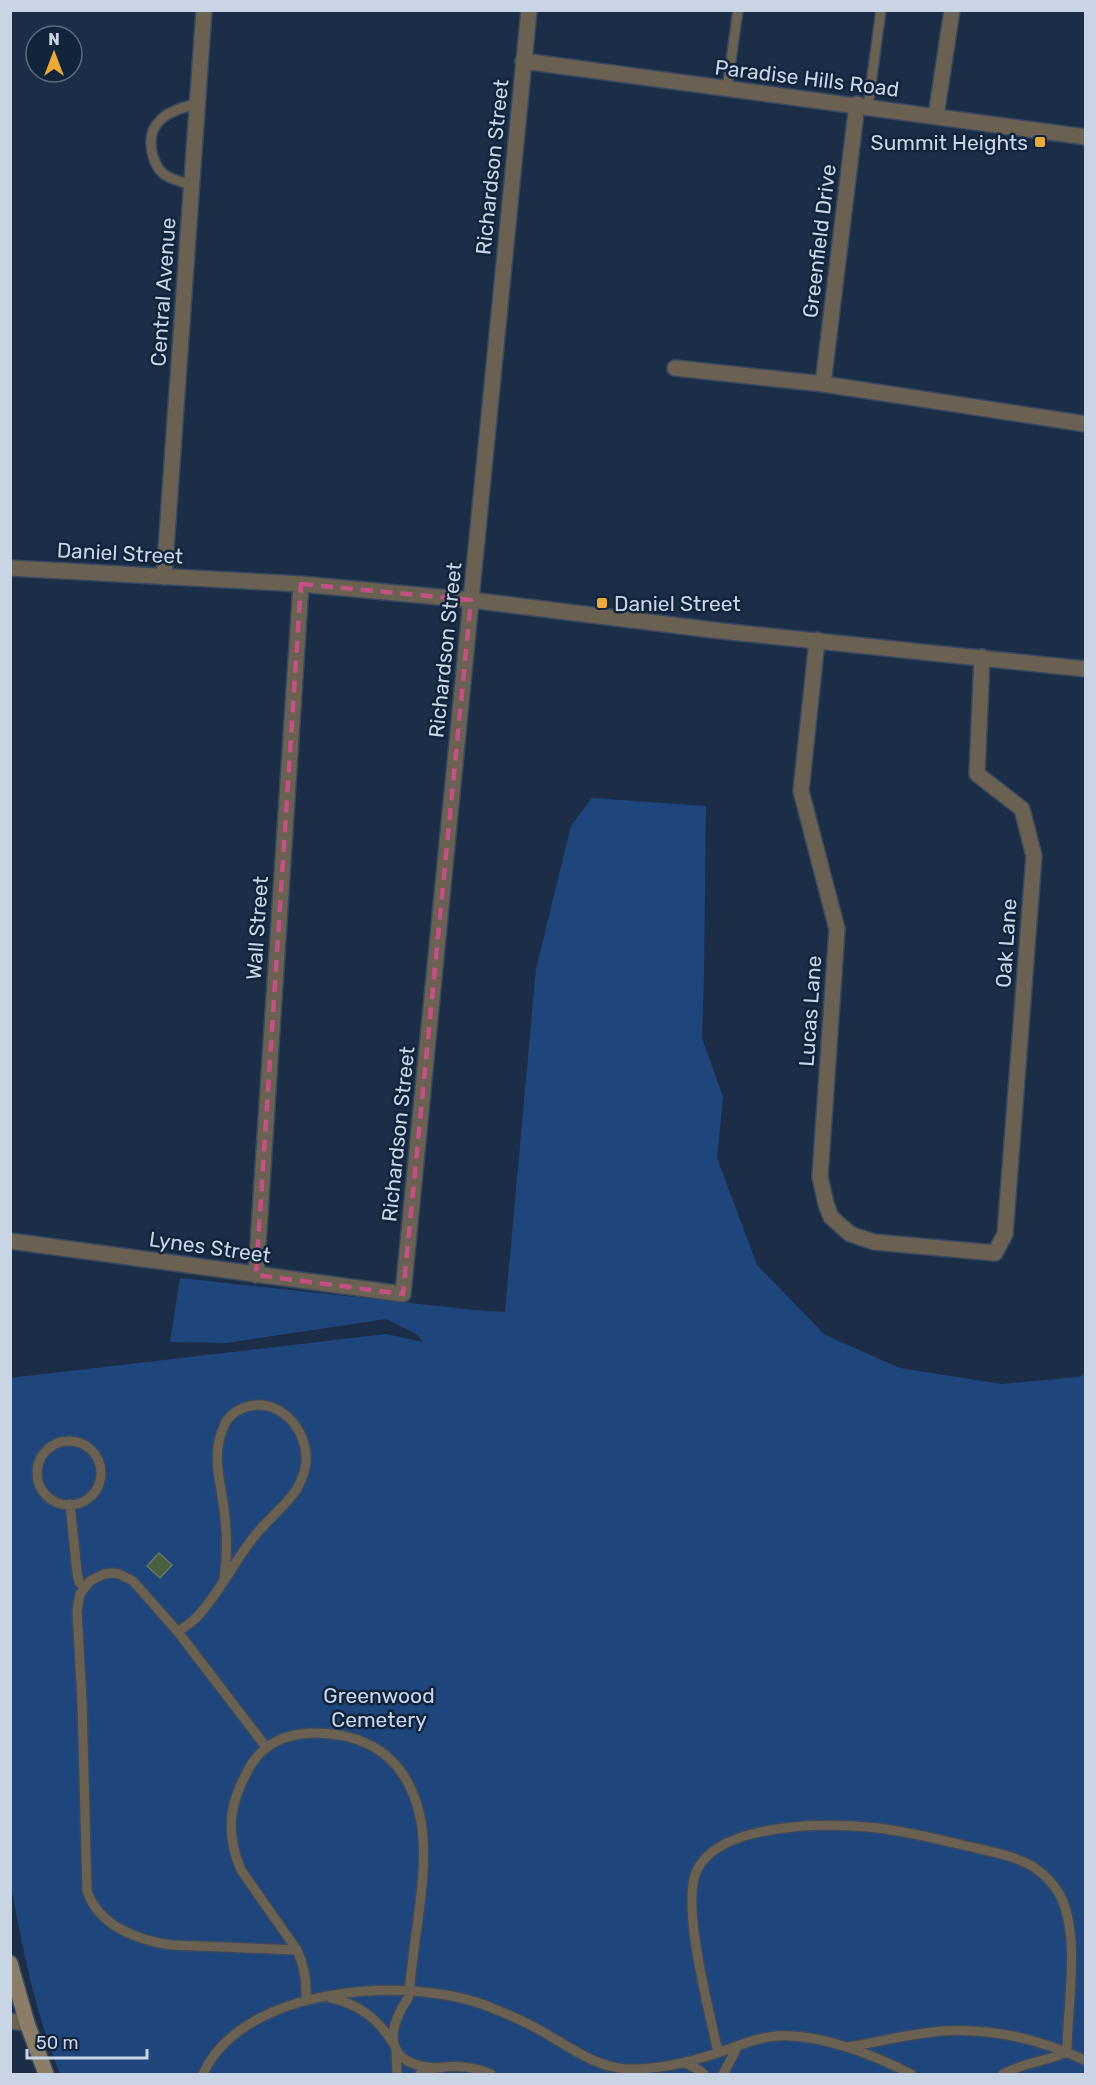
<svg xmlns="http://www.w3.org/2000/svg" width="1096" height="2085" font-family="Rubik,sans-serif">
<rect width="100%" height="100%" fill="#1c2e47"/>
<path fill="#1e467d" d="M592 798 706 806 704 973 702 1038 723 1097 717 1158 757 1265 825 1335 900 1368 1001 1384 1079 1377 1085 1374V2074H60C36 2014 22 1949 11 1885L10 1378 386 1334 423 1342 418 1335 386 1319 226 1343 170 1342 180 1278 484 1311 505 1312 536 969 571 826Z"/>
<path fill="#495e41" stroke="#657b5c" stroke-width="1.5" d="M159 1553 172 1565 160 1578 147 1566Z"/>
<g fill="none" stroke-linecap="round" stroke-linejoin="round">
<defs>
<path id="service" d="M727 89 738 10
M868 106 881 10
M192 186C184 182 173 180 165 175 159 171 155 163 153 156 143 122 170 109 198 104
M37 1473a32 32 0 1 1 64 0a32 32 0 1 1-64 0Z
M70 1504 77 1572 79 1582 84 1587
M178 1632C184 1627 191 1623 196 1618 220 1593 235 1559 257 1533 270 1518 286 1505 297 1489 301 1481 305 1472 306 1463 309 1430 278 1394 243 1408 235 1411 227 1418 224 1426 212 1451 219 1477 223 1502 227 1528 228 1554 224 1579
M266 1747 178 1632 133 1581 119 1574 112 1573 104 1574 90 1581 80 1594 77 1611 82 1701 87 1891C99 1926 137 1940 171 1945L297 1950
M331 1998C359 2004 378 2019 393 2043
M306 2000C307 1982 305 1967 297 1950L241 1870C229 1842 227 1815 240 1787 246 1773 253 1758 265 1749 279 1737 298 1733 316 1733 374 1734 410 1763 421 1821 427 1858 421 1897 416 1934 413 1955 411 1977 408 1998 382 2037 389 2067 440 2068
M848 2047C880 2042 911 2033 943 2031 992 2028 1042 2040 1086 2061
M396 2050 397 2074
M718 2053C710 2013 680 1904 697 1870 721 1821 831 1823 878 1828 908 1832 938 1839 967 1846 989 1851 1012 1855 1032 1866 1043 1873 1053 1883 1060 1895 1081 1937 1067 2006 1067 2052 1045 2062 1025 2062 1003 2074
M684 2062 699 2070 704 2074
M203 2074C243 1985 411 1975 490 2007 504 2013 519 2019 532 2026 562 2041 592 2067 626 2069 657 2070 691 2062 720 2052 738 2046 758 2037 777 2036 819 2033 874 2055 911 2074
M420 2074C440 2063 471 2065 491 2074
M723 2074 738 2046"/>
<path id="minor" d="M936 116 952 10
M675 368 823 384 1086 424
M823 384 857 104
M164 577 204 10
M817 640 801 791 837 929 820 1177 826 1204 831 1217 850 1234 874 1242 995 1253 1005 1234 1034 856 1022 809 977 774 982 657
M10 1241 403 1294 471 600 721 631 1086 669
M256 1275 301 584
M10 2021 27 2023"/>
<path id="tertiary" d="M523 61 1086 137
M10 568 301 584 471 600 529 10"/>
<path id="secondary" d="M10 1963 27 2023 46 2074"/>
</defs>
<use href="#service" stroke="#384960" stroke-width="12"/>
<use href="#minor" stroke="#384960" stroke-width="18"/>
<use href="#tertiary" stroke="#384960" stroke-width="18"/>
<use href="#secondary" stroke="#384960" stroke-width="18"/>
<use href="#service" stroke="#6a6153" stroke-width="9"/>
<use href="#minor" stroke="#6a6153" stroke-width="15"/>
<use href="#tertiary" stroke="#6a6153" stroke-width="15"/>
<use href="#secondary" stroke="#8b7d68" stroke-width="15"/>
</g>
<path fill="none" stroke="#c45184" stroke-width="4.5" stroke-dasharray="12 8" stroke-linejoin="round" d="M301 584 471 600 403 1294 256 1275Z"/>
<g fill="#ebaa39" stroke="#12243c" stroke-width="2">
<rect x="1034" y="136" width="12" height="12" rx="3"/>
<rect x="596" y="597" width="12" height="12" rx="3"/>
</g>
<g text-anchor="middle" dominant-baseline="central" stroke-width="5" stroke-linejoin="round" paint-order="stroke">
<g font-size="21" fill="#c9d5e5" stroke="#12243c">
<text transform="translate(807 78) rotate(7)">Paradise Hills Road</text>
<text transform="translate(492 167) rotate(-84)">Richardson Street</text>
<text transform="translate(819 241) rotate(-83)">Greenfield Drive</text>
<text transform="translate(163 292) rotate(-86)">Central Avenue</text>
<text transform="translate(120 553) rotate(3)">Daniel Street</text>
<text transform="translate(445 650) rotate(-84)">Richardson Street</text>
<text transform="translate(257 928) rotate(-86)">Wall Street</text>
<text transform="translate(1006 943) rotate(-86)">Oak Lane</text>
<text transform="translate(810 1011) rotate(-86)">Lucas Lane</text>
<text transform="translate(398 1134) rotate(-84)">Richardson Street</text>
<text transform="translate(210 1247) rotate(8)">Lynes Street</text>
</g>
<g font-size="21" fill="#c9d5e5" stroke="#12243c" text-anchor="end">
<text x="1028" y="142">Summit Heights</text>
<text x="614" y="603" text-anchor="start">Daniel Street</text>
</g>
<g font-size="21" fill="#c6d7ed" stroke="#12243c">
<text x="379" y="1695">Greenwood<tspan x="379" dy="24">Cemetery</tspan></text>
</g>
</g>
<rect width="1096" height="2085" fill="none" stroke="#c9d5e5" stroke-width="24"/>
<g transform="translate(54 54)"><circle r="28" fill="#12243c" stroke="#5b6b80" stroke-width="1.5"/>
<path d="M0-4.5L10 22L0 15L-10 22Z" fill="#ebaa39"/>
<text y="-9" font-size="16" font-weight="bold" text-anchor="middle" fill="#c9d5e5">N</text>
</g>
<path d="M27 2049v9h120v-9" fill="none" stroke="#c9d5e5" stroke-width="3"/>
<text x="36" y="2049" font-size="18" fill="#c9d5e5" stroke="#12243c" stroke-width="4.5" paint-order="stroke">50 m</text>
</svg>
